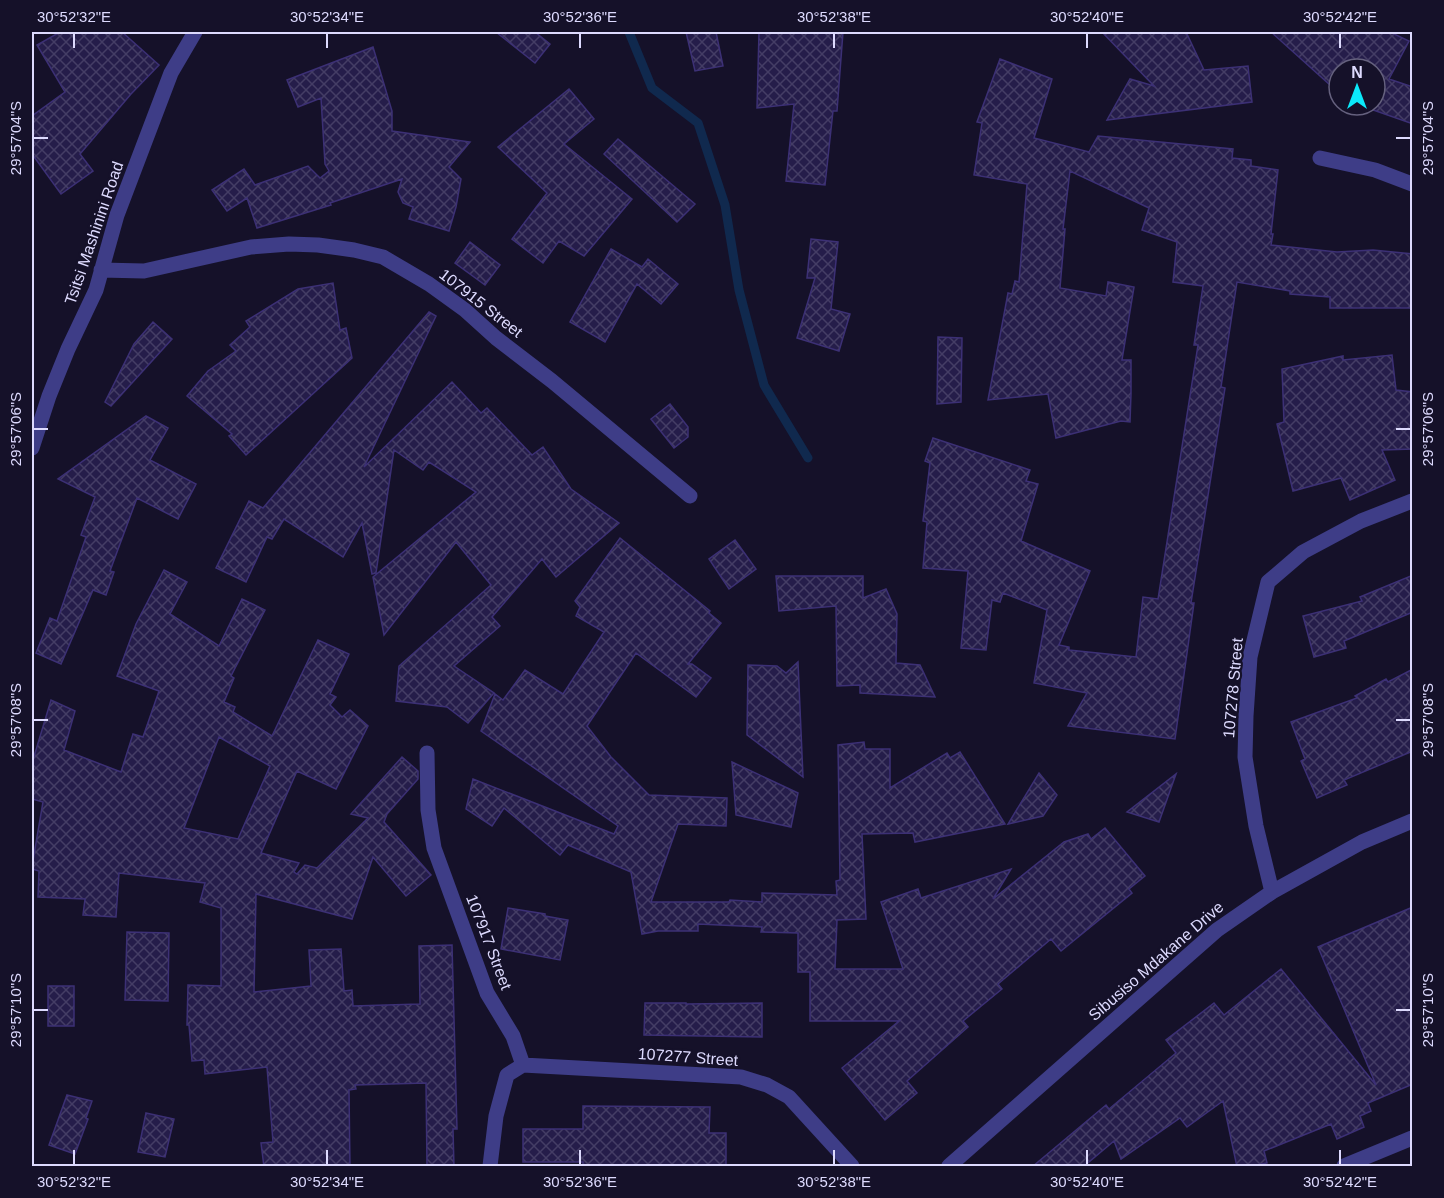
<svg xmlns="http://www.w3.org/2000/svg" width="1444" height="1198" font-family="Helvetica,sans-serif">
<defs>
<pattern id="building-cross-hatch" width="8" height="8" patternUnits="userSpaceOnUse" patternTransform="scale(1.5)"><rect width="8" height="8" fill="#251d4a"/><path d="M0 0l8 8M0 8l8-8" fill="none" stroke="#443d65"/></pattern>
</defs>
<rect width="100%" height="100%" fill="#151129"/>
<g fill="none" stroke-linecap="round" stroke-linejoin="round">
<path stroke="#10294e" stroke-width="9" d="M629 32 652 88 698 123 725 205 739 290 764 385 808 458"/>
</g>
<path fill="url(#building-cross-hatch)" stroke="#3c3075" stroke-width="1.5" fill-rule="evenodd" d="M60 32H122L159 65 131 94 80 154 93 171 61 194 32 154V116L65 92 37 45Z
M496 32H535L550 44 535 63Z
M686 32H716L723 66 695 71Z
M759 32H843L837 111H833L825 185 786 181 794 104 757 108Z
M1102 32H1186L1204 70 1248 66 1252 102 1107 120 1130 79 1154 86Z
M1271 32H1390L1409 41 1389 79 1413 87V124L1359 105H1375V69H1339V93Z
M373 47 392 111V131L470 142 449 167 461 179 456 207 449 231 409 219 413 207 403 203 398 192 402 179 330 203 331 205 257 228 247 198 227 211 212 190 244 169 255 185 308 166 320 178 329 171 325 164 321 98 298 107 287 80Z
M1000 59 1052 79 1034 138 1089 152 1098 136 1233 149 1232 158 1251 160V166L1278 170 1271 234H1273L1271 245 1337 252 1373 250 1413 254V308H1330V297L1290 294V291L1237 282 1221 387 1225 388 1191 603H1194L1175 739 1068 726 1087 693 1034 683 1047 610 1003 593 1000 602 992 600 986 650 961 648 968 571 923 568 927 522 923 521 930 463 925 461 933 438 1030 470 1026 481 1038 484 1021 541 1090 571 1059 645 1069 647V650L1136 657 1143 597 1158 599 1198 345H1194L1203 286 1173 282 1177 242 1142 230 1149 208 1070 171 1063 229H1065L1060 288 1106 296 1108 282 1134 287 1122 360H1131V394L1130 422 1121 421 1056 438 1048 394 988 400 1008 293 1012 294 1015 281 1019 282 1027 184 974 175 982 123 977 122Z
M569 89 594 119 564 144 632 199 584 256 559 241 543 263 512 239 547 193 498 147Z
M618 139 695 204 677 222 604 154Z
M811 239 838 242 831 309 850 314 839 351 797 338 815 278H807Z
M470 242 500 265 485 285 455 263Z
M611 249 642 267 648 259 678 284 661 304 637 284 605 342 570 322Z
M333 283 340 330 346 328 352 358 246 455 229 436 232 434 187 396 208 371 236 351 230 345 250 327 246 321 298 289Z
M429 312 436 316 364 467 452 382 481 413 487 408 532 455 543 447 571 489 619 523 556 577 542 559 492 617 500 626 454 666 494 693 468 723 447 707 396 701 399 666 491 585 456 542 384 635 373 577 476 492 429 462 423 470 394 450 376 573 372 574 362 523 343 557 284 519 272 539 267 537 246 582 216 568 249 501 263 508Z
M153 322 172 339 111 406 105 402 134 344Z
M938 337 962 338 961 402 937 404Z
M1392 355 1396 390 1413 392V449L1382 450 1395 480 1350 500 1341 478 1293 491 1277 424 1284 422 1282 369 1343 356V360Z
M670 404 688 427V437L674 448 651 419Z
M146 416 168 428 150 460 196 484 178 519 137 498 110 571 114 572 106 595 93 590 61 664 36 653 50 618 57 621 86 537 81 535 95 497 58 479Z
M620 538 710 611 709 613 721 623 688 664H692L711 678 696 697 636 653 587 726 611 757 649 795 727 798 726 826 678 824 651 902H729L730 900 762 902V893L837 895 836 881 840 880 838 745 864 742 865 749H890V788L947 753 950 758 960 752 1005 824 915 842 913 833 862 834 866 919 837 920 835 969H903L881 902 918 889 921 898 1011 869 993 899 1064 842 1088 834 1091 839 1105 828 1145 876 1129 889 1132 893 1061 951 1051 939 998 984 1002 989 963 1021 968 1027 907 1081 917 1093 885 1120 842 1068 899 1021H810V972H798V933L761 932 762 927 698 924V931H658L642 934 631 872 568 845 560 855 504 808 492 826 466 809 473 779 614 834 618 826 481 731 495 694 503 700 525 670 563 694 604 632 576 616 580 607 575 601Z
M735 540 756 569 729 589 709 559Z
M164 570 187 582 170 614 219 646 242 599 265 610 231 676 234 678 224 702 235 707 233 712 272 736 318 640 349 654 331 692 330 694 336 697 330 705 342 717 350 710 368 726 336 789 297 771 261 853 299 863 294 872 297 874 305 865 317 868 368 818 351 814 402 757 418 771V779L387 814 384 822 431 875 406 896 373 857 352 919 256 894 254 992 311 986 309 950 341 949 344 991 352 990 353 1006 420 1004 419 946 452 945 457 1129H453L454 1167H427L426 1083 355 1085 356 1089 349 1090 350 1167H264L261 1143 273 1142 267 1067 205 1074 204 1060 192 1061 189 1025H187L188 985 221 986V908L200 902 205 883 119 873 116 917 83 915 85 899 38 897 39 871 32 869V866L43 802 32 799V763L51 700 75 711 64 750 121 772 133 734 143 737 159 691 117 676 136 624ZM219 737 270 766 238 839 184 828Z
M1413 575V612L1344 641 1346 648 1314 657 1303 616 1362 601 1360 597Z
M776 576H863V598L886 589 897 614 896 663 920 665 935 697 860 693V685L837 686 836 606 779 611Z
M798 662 803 777 747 735 748 665 777 666 786 673Z
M1413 669V751L1344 780 1347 785 1317 798 1301 761 1305 759 1291 722 1357 698 1355 696 1386 679 1388 682Z
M732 762 798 793 791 827 736 815Z
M1039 773 1057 795 1043 816 1008 824Z
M1176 774 1159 822 1127 812Z
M1413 907V1084L1368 1103 1371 1111 1360 1116 1364 1127 1337 1139 1331 1124 1264 1151 1267 1163 1247 1167H1237L1223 1101 1187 1127 1180 1118 1121 1159 1114 1141 1083 1167H1032L1106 1105 1109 1109 1176 1053 1166 1040 1214 1003 1224 1015 1281 969 1376 1085 1318 947Z
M508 908 545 914V916L568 920 560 960 501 949Z
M127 932 169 933 168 1001 125 1000Z
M48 986H74V1026H48Z
M645 1003H686V1004L762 1003V1037L644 1035Z
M67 1095 92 1101 86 1118 88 1119 75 1154 49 1145Z
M583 1106 710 1107 709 1133H726V1167H583V1162H523V1129H583Z
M146 1113 174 1119 165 1157 138 1152Z"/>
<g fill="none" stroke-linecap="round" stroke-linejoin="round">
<path stroke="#3e3d87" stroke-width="15" d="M1320 158 1375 170 1412 184
M101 270 144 271 251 247 289 244 318 245 354 250 383 257 429 284 465 310 496 338 552 381 690 496
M32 448 49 396 68 349 96 290 117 215 171 73 195 32
M427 753 428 810 434 848 487 993 513 1036 523 1065 507 1075 496 1116 490 1166
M1272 892 1256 826 1245 757 1246 716 1250 657 1268 582 1303 552 1361 521 1412 501
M523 1065 741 1077 767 1085 789 1097 852 1166
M949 1166 1217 930 1272 892 1362 842 1412 821
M1344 1166 1412 1138"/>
</g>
<path fill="none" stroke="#dddafe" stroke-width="2" d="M74 33V48M327 33V48M580 33V48M834 33V48M1087 33V48M1340 33V48M33 138H48M1396 138H1411M33 429H48M1396 429H1411M33 720H48M1396 720H1411M33 1010H48M1396 1010H1411M74 1150V1165M327 1150V1165M580 1150V1165M834 1150V1165M1087 1150V1165M1340 1150V1165"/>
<g text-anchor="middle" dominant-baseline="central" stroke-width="4.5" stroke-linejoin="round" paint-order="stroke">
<g font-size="16" fill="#dddafe" stroke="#151129">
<text transform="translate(94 233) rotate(-71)">Tsitsi Mashinini Road</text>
<text transform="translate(481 303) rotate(38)">107915 Street</text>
<text transform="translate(1233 688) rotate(-85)">107278 Street</text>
<text transform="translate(489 942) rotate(69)">107917 Street</text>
<text transform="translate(1156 961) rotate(-41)">Sibusiso Mdakane Drive</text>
<text transform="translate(688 1057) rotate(4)">107277 Street</text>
</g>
</g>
<rect width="1444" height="1198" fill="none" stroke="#151129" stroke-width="66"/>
<g transform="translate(1357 87)"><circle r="28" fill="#151129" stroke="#65617e" stroke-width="1.5"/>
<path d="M0-4.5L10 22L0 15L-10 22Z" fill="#0be9fa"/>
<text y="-9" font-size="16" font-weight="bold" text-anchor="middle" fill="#dddafe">N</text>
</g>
<rect x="33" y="33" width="1378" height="1132" fill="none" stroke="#dddafe" stroke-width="2"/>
<g font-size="15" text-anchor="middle" fill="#dddafe">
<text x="74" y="22">30°52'32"E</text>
<text x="327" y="22">30°52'34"E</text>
<text x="580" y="22">30°52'36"E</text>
<text x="834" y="22">30°52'38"E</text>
<text x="1087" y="22">30°52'40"E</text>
<text x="1340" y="22">30°52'42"E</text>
<text transform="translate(16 138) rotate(-90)" y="5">29°57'04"S</text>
<text transform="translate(1428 138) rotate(-90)" y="5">29°57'04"S</text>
<text transform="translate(16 429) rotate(-90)" y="5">29°57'06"S</text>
<text transform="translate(1428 429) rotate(-90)" y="5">29°57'06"S</text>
<text transform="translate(16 720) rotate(-90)" y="5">29°57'08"S</text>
<text transform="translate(1428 720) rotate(-90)" y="5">29°57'08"S</text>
<text transform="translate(16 1010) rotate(-90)" y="5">29°57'10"S</text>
<text transform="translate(1428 1010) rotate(-90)" y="5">29°57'10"S</text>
<text x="74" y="1187">30°52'32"E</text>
<text x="327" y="1187">30°52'34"E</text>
<text x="580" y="1187">30°52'36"E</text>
<text x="834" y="1187">30°52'38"E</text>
<text x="1087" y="1187">30°52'40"E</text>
<text x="1340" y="1187">30°52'42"E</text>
</g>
</svg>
